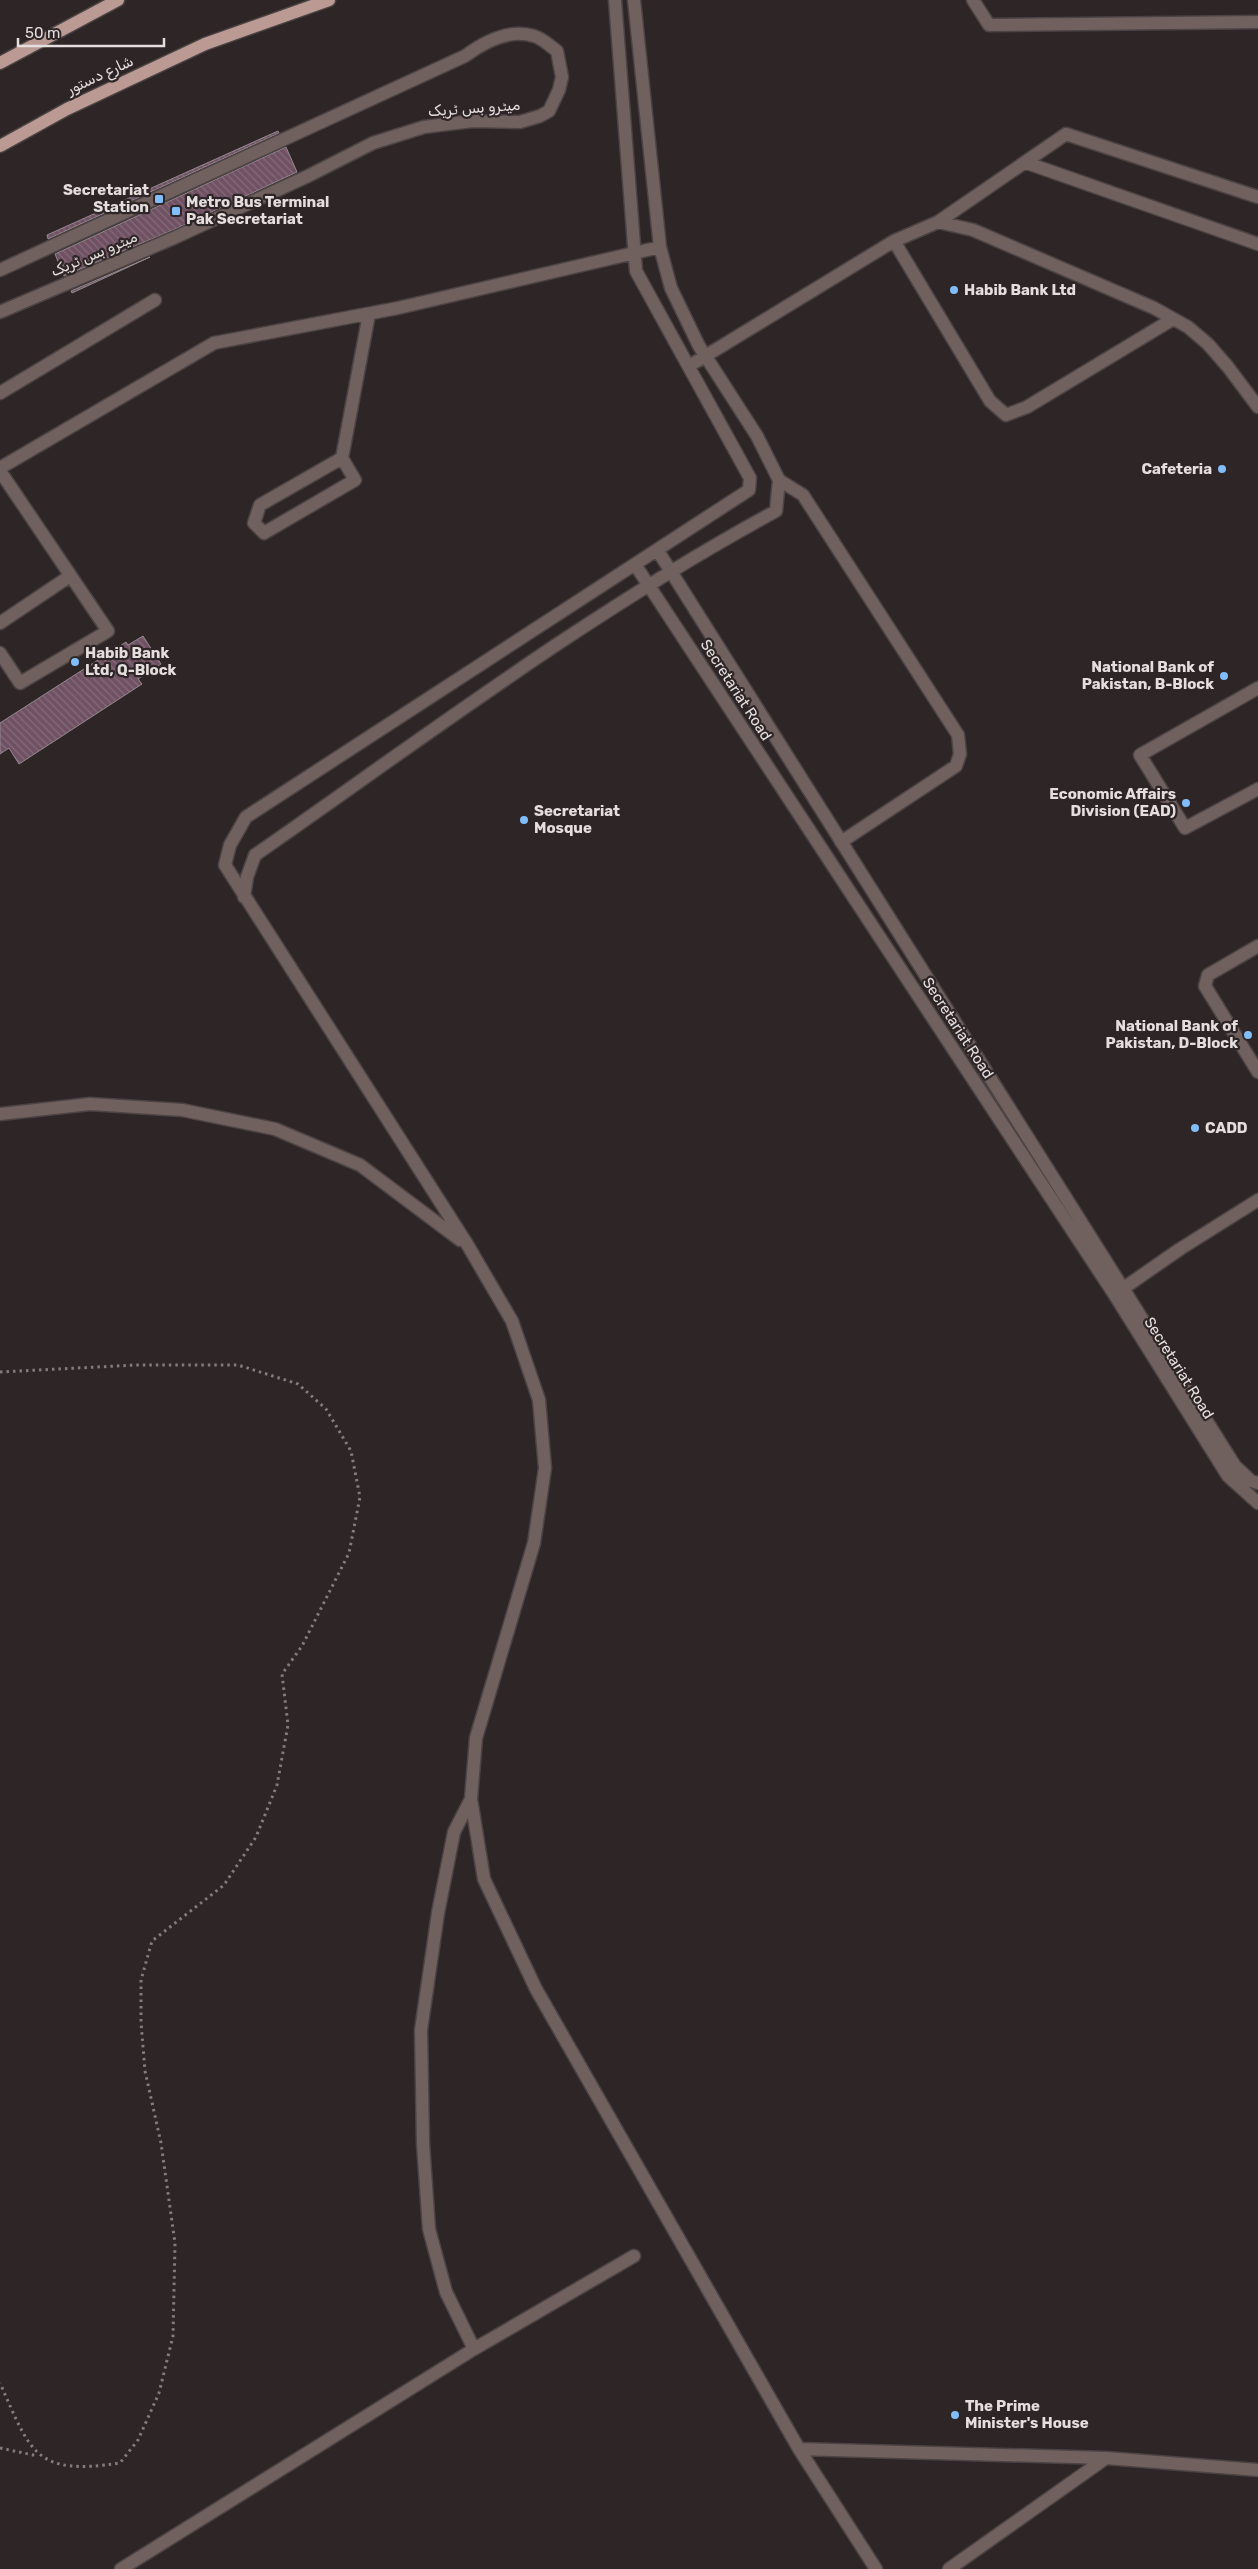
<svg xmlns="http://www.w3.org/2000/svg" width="1258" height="2569" font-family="Rubik,'Noto Naskh Arabic',sans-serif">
<defs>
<pattern id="building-back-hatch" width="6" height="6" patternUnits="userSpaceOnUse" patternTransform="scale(1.25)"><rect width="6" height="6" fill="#705163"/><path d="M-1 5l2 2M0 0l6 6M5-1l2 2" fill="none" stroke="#846a79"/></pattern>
</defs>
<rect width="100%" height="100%" fill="#2e2526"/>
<path fill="url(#building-back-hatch)" stroke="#93898f" d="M278 131 279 133 48 239 47 235Z
M286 147 297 172 173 230 64 276 55 254Z
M150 257 72 293 71 291Z
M143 636 161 664 138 679 142 684 19 764 9 748 0 754V723L126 642 128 645Z"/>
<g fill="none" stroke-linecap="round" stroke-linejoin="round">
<defs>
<path id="minor" d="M973 0 989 25 1258 22
M1027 163 1258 244
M938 222 1066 134 1258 197
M894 241 990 401 1006 415 1027 407 1173 319
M0 270 465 56C484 42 509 28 534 36 542 38 550 46 557 51L562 77 559 90 549 111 540 116 520 122 472 121 424 127 373 143 308 176 176 237 0 312
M689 366 894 241 938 222 973 230 1154 308 1188 327 1208 344 1228 367 1258 407
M0 393 155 300
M342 458 355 480 264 533 254 523 260 505 342 458 369 314
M0 468 214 343 398 308 660 247
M0 471 108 631 20 683 0 653
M779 480 803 495 958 735 960 754 956 766 841 842
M658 551 1235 1466 1251 1481 1258 1483
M636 566 1114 1294 1228 1476 1258 1503
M0 623 70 576
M1258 688 1140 755 1185 828 1258 789
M244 897 247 877 255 855C426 736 593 610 776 511L779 480 757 436 699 346 671 288 660 247 634 0
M1258 946 1208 975 1205 986 1258 1072
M0 1114 90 1104 182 1110 275 1129 360 1165 460 1240
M1118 1292 1180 1249 1258 1200
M471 1799 484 1879 536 1989 799 2449 1106 2458 949 2569
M474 2349 634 2256
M799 2449 876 2569
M1106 2458 1258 2470
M121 2569 474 2349 446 2292 429 2229 423 2143 421 2030 438 1913 454 1832 471 1799 476 1738 534 1543 545 1468 539 1400 512 1321 467 1244 225 865 230 845 246 817 749 490 750 478 636 271 615 0"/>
<path id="major" d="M0 63 118 0
M0 146 67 109 205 44 329 0"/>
</defs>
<use href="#minor" stroke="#4b4344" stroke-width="15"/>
<use href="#major" stroke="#4b4344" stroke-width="15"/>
<path stroke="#837b7c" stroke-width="3" stroke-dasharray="2.5 4" stroke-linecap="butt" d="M0 1372 136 1365H238L298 1384 326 1409 351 1451 360 1497 349 1553 302 1646 282 1674 288 1725 277 1785 256 1837 224 1885 152 1941 141 1980V2022L145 2071 161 2143 175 2243 173 2336 159 2393 138 2440 120 2463C35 2476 31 2453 0 2383
M0 2448 38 2456"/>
<use href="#minor" stroke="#71615e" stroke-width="12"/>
<use href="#major" stroke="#bb9a93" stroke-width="12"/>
</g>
<g fill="#80bdfa" stroke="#2e2526" stroke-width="2">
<rect x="154" y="194" width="10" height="10" rx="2.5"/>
<rect x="171" y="206" width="10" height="10" rx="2.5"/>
<circle cx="954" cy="290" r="5"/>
<circle cx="1222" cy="469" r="5"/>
<circle cx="75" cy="662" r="5"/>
<circle cx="1224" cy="676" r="5"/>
<circle cx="1186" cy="803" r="5"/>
<circle cx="524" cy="820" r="5"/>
<circle cx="1248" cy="1035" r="5"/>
<circle cx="1195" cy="1128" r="5"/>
<circle cx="955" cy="2415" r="5"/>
</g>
<g text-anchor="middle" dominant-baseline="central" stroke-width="4.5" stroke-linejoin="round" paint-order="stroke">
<g font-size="15" fill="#e5dedf" stroke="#2e2526">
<text transform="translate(100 75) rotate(-25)">شارع دستور</text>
<text transform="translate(474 108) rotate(-4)">میٹرو بس ٹریک</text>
<text transform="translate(94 254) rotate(-23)">میٹرو بس ٹریک</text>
<text transform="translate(736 690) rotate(57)">Secretariat Road</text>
<text transform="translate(958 1028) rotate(57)">Secretariat Road</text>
<text transform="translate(1179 1368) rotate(58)">Secretariat Road</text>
</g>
<g font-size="15" font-weight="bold" fill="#e5dedf" stroke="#2e2526" text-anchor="start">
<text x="149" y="190" text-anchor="end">Secretariat<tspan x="149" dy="17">Station</tspan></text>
<text x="186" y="202">Metro Bus Terminal<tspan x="186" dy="17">Pak Secretariat</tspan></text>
<text x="964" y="290">Habib Bank Ltd</text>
<text x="1212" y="469" text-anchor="end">Cafeteria</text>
<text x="85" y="653">Habib Bank<tspan x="85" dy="17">Ltd, Q-Block</tspan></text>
<text x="1214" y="667" text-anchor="end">National Bank of<tspan x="1214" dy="17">Pakistan, B-Block</tspan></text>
<text x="1176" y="794" text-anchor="end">Economic Affairs<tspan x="1176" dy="17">Division (EAD)</tspan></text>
<text x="534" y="811">Secretariat<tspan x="534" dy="17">Mosque</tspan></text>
<text x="1238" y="1026" text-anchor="end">National Bank of<tspan x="1238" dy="17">Pakistan, D-Block</tspan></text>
<text x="1205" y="1128">CADD</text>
<text x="965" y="2406">The Prime<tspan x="965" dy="17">Minister's House</tspan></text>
</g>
</g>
<path d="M18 38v8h146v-8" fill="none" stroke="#e5dedf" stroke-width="2.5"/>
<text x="25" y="38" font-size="15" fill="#e5dedf" stroke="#2e2526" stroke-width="4" paint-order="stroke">50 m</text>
</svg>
